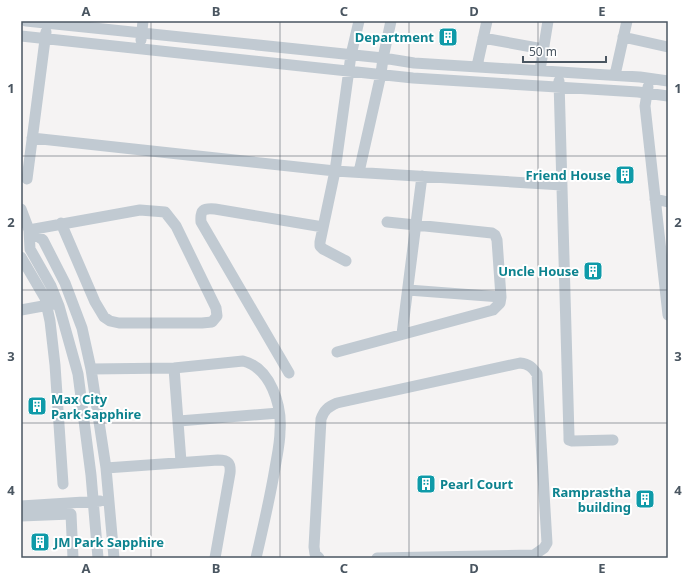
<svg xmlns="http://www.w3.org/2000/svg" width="689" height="579" font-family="'Noto Sans',sans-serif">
<rect width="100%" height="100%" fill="#f5f3f3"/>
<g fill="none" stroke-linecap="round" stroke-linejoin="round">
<path stroke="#c1cad2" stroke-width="11" d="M26 21 383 58 414 63 640 77 668 81
M21 36 413 78 638 92 668 96
M623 37 668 47
M483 38 543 49
M141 40 143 21
M477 66 487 21
M540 70 548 21
M615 75 627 21
M559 81 569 436V440L572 441 613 440
M648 87 645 106 668 315
M32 138 335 171 562 185
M359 172 381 74 383 58 391 21
M27 179 46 32
M655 199 668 202
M21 209 29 230 30 249 51 286 59 306 78 374 91 475 98 558
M29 230 140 210 165 212 176 226 216 308 217 316 212 322 202 323H119L110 321 104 317 95 302 61 223
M29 230 43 240 65 283 82 328 91 369 106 468 114 558
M21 257 45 298 50 321 55 365 63 484
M346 261 323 249 320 246V242L335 171 351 55 359 21
M408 290 501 297
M21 310 54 304
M402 334 422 176
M337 352 493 310 500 303 501 297 497 240 495 235 492 233 387 222
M174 368 181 462
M91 369 174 368 243 361C271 368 282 406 280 431 280 443 277 456 275 468 270 498 263 528 256 558
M289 373 201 222C200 210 203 208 215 209L323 227
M179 421 279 413
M106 468 218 460C228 460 231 463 230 473L215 558
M21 506 100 501
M21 516 71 514 73 558
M319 558 315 554 314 547 321 419C324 410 328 407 337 403L520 363C529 364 532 367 537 374L547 543 544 548 534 555 377 558"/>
</g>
<path fill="none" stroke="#4a5661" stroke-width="1" stroke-opacity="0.55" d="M151 21V558M280 21V558M409 21V558M538 21V558M21 156H668M21 290H668M21 423H668"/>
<defs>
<symbol id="building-square" viewBox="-11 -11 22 22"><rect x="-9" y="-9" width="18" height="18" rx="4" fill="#0f9aa8" stroke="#fff"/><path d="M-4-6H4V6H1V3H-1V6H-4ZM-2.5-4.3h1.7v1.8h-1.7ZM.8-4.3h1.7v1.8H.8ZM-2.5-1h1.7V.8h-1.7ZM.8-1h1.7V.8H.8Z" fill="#fff"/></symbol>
</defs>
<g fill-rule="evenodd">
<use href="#building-square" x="437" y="26" width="22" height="22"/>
<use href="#building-square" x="614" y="164" width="22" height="22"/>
<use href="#building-square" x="582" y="260" width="22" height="22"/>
<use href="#building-square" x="26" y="395" width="22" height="22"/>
<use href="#building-square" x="415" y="473" width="22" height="22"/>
<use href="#building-square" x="634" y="488" width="22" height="22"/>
<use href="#building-square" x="29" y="531" width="22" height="22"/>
</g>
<g text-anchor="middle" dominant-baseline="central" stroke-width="4" stroke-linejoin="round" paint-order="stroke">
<g font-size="13" font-weight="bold" fill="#0d838f" stroke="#fff" text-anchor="end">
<text x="434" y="37">Department</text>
<text x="611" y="175">Friend House</text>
<text x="579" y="271">Uncle House</text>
<text x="51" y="399" text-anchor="start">Max City<tspan x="51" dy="15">Park Sapphire</tspan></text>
<text x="440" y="484" text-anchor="start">Pearl Court</text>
<text x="631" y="492">Ramprastha<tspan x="631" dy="15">building</tspan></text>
<text x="54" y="542" text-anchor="start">JM Park Sapphire</text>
</g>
</g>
<rect width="689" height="579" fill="none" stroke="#ffffff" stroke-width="44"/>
<path d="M523 56v6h83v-6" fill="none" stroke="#4a5661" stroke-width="2"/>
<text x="529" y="56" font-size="12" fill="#4a5661" stroke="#ffffff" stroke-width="3" paint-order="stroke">50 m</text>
<rect x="22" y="22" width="645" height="535" fill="none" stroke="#4a5661" stroke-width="1.5"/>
<g font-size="13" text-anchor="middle" font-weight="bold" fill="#4a5661">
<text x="86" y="16">A</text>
<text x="216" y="16">B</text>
<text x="344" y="16">C</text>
<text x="474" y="16">D</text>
<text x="602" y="16">E</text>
<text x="11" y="93">1</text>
<text x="678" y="93">1</text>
<text x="11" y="227">2</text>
<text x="678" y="227">2</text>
<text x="11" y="361">3</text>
<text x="678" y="361">3</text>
<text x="11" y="495">4</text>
<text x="678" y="495">4</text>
<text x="86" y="573">A</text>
<text x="216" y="573">B</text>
<text x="344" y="573">C</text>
<text x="474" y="573">D</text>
<text x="602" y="573">E</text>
</g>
</svg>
